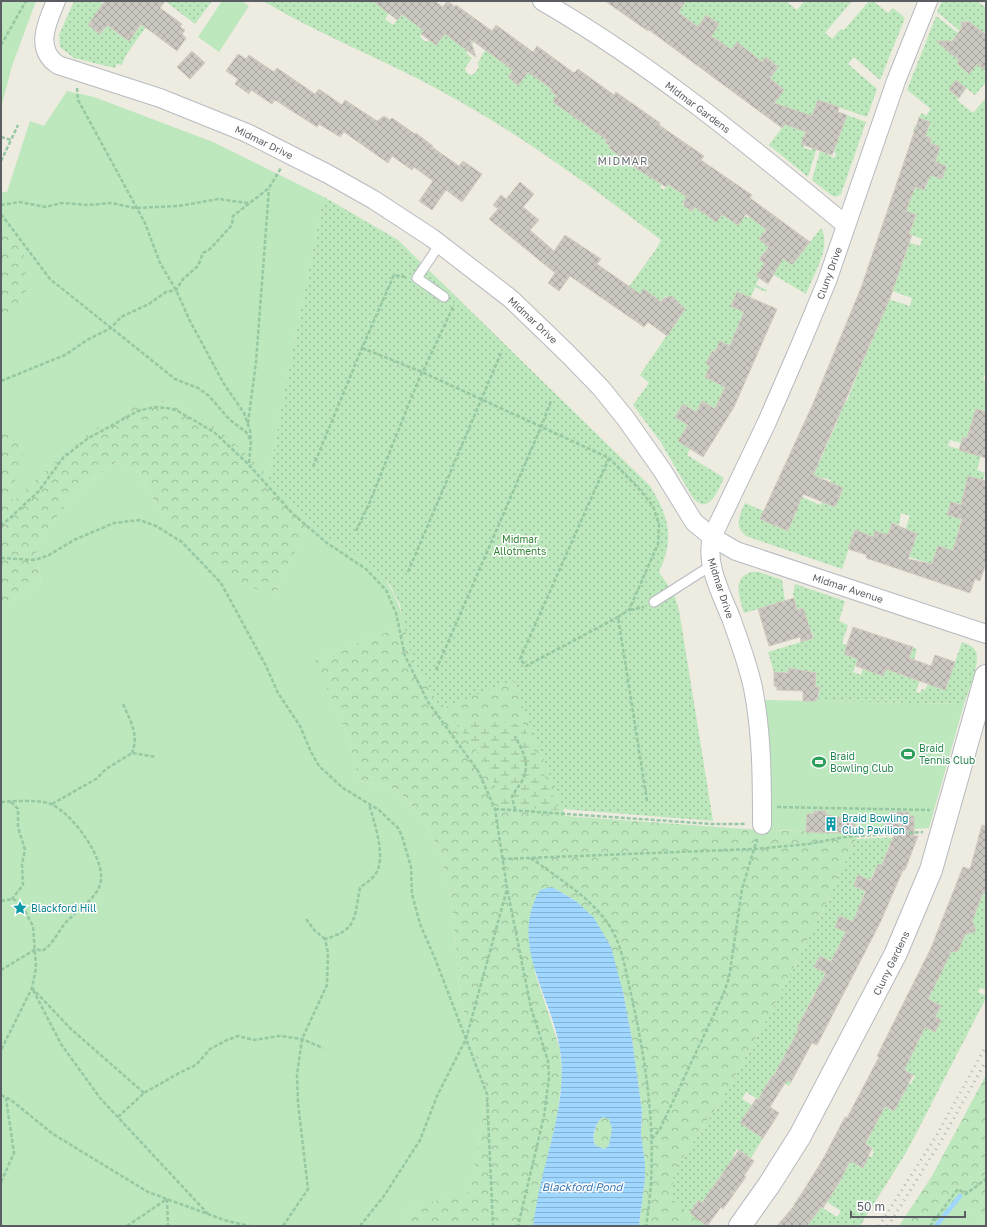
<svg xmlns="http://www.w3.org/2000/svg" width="987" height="1227" font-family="'Golos Text',sans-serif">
<defs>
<pattern id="forest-crowns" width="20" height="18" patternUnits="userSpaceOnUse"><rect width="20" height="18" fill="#bde7bc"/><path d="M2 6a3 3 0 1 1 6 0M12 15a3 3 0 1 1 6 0" fill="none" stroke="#9dbe9c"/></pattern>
<pattern id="wetland-marsh" width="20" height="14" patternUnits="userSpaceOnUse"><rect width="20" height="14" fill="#bde7bc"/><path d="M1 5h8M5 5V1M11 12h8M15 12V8" fill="none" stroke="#9dbe9c"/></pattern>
<pattern id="garden-dots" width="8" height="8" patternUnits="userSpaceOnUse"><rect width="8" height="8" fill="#bde7bc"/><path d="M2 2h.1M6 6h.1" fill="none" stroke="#9dbe9c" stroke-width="1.8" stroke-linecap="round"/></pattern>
<pattern id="water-rules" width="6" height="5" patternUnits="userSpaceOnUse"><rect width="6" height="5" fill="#a0d7ff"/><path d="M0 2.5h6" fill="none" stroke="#85b2d2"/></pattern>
<pattern id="building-cross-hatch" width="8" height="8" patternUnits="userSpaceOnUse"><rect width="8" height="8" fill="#cbc7c1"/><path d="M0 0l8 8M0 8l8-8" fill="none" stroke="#a8a5a0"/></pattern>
</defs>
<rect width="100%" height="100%" fill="#eeebe1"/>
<path fill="#bde7bc" d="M1 1H36L12 66 1 108Z
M222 1H242L249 6 219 52 198 37Z
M67 91 94 97 213 142 324 197 281 409 269 479C241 446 219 428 180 407L13 502 1 511V192H7L30 121 44 126Z
M116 462 140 473 163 517 276 593 309 522C325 539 346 547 365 560 388 576 398 599 405 625L316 660 347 734 360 781 397 789 419 814 439 848 453 910 460 998 487 1094 470 1193 415 1206 400 1226H1V604L3 605 41 583 35 545 76 492Z
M765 700 964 704 929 828 855 833 771 830V786Z
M962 1200 986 1219V1226H942Z"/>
<path fill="url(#forest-crowns)" d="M1 234 6 235 23 248 26 275V296L1 321Z
M154 400C168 400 180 407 192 413 240 439 272 482 309 522L276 593 233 584 163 517 140 473 116 462 76 492 35 545 41 583 3 605 1 604V435C7 433 14 434 18 440 29 456 16 473 13 489 12 493 13 498 13 502 55 463 97 415 154 400Z
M405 625 410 652 513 680 566 816 760 830 855 833 856 839 821 914 767 1019 724 1096 674 1171 672 1200 707 1226H639L645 1178V1165L641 1134 642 1111 632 1039 623 992 576 901 552 887 530 918 529 937 535 973 560 1049 562 1078 557 1118 540 1189 533 1226H400L415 1206 470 1192 487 1094 460 998 453 910 439 848 419 814 397 789 360 781 347 734 315 660Z
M986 1075V1219L962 1201 942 1226H899L932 1176Z
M603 1117 609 1119C614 1126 613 1145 605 1149L596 1146C591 1139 596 1121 603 1117Z"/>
<path fill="url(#wetland-marsh)" d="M453 720 523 724 559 810 502 806 488 766Z"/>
<path fill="url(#garden-dots)" d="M74 1H99L103 4 88 25 100 34 107 25 129 41 147 17 151 20 126 55 122 65 117 64 115 68 74 58 60 47 59 35Z
M165 1H212L195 24Z
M263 1H350L353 3 355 1H373L389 13 385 19 393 25 402 14 419 27 438 3 442 6 420 37 426 42 429 40 436 45 445 34 463 47 480 23 485 26 466 53 472 58 465 68 466 72 470 75 474 74 479 67 478 63 485 50 503 63 518 41 527 47 521 55 523 56 508 77 518 85 527 71 555 84 550 91 555 95 563 85 564 86 553 102 567 112 576 100 607 139 605 142 610 146 609 148 615 152 637 140 623 160 636 169 651 150 654 179 662 185 660 187 664 190 668 184 670 185 702 176 682 204 692 211 703 196 716 222 722 213 745 216 748 218 754 211 762 226 772 214 776 217 759 239 770 248 760 259 780 255 792 265 821 228C832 247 813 275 806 294L762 268 756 276 759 278 756 285 767 290 766 292 755 287 750 299 737 292 745 311 739 325 765 337 764 339 750 334 731 347 720 341 715 352 712 351 717 369 707 372V378L738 393 724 390 716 406 729 415 728 417 703 401 695 413 683 404 675 416 689 424 678 441 690 449 687 455 724 478C718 490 709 516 693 498L660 441 633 405 649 383 640 375 680 316C671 309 672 303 665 296L661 302 644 290 626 313 615 306 657 248 661 240C591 186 519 133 441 91 383 59 320 35 263 1Z
M686 1H786L797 10 804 1H852L825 33 832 39 841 29 844 30 869 1H873L888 13 893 8 905 18 880 80 854 57 848 64 877 89 867 117 818 100 811 117 797 111 791 126 806 131 801 144 804 146V148L811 150 812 148 816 150 808 177 769 145 791 116 770 108 784 90 768 77 771 76 778 66 766 57 759 66 737 43 728 55 720 42 710 35 719 24 706 15 700 24V28L678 12Z
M942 1H977L986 8V35L968 21 963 22 960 31 937 12Z
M936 16 958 33 950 42 946 41 944 44 963 56 957 63 969 73 976 63 986 71V82L975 95 956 80 949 90 959 98 957 100 973 113 986 98V370L983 380 986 381V412L980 442 964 437 961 443 950 440 948 446 981 455 977 470 985 473 983 480 963 505 951 502 947 515 962 518 958 532 968 545 932 564 909 557 917 534 905 530 910 516 901 513 899 525 892 523 889 536 870 545 859 542 862 533 855 530 842 569 746 536C734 526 739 516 745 503L764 511 761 519 787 531 802 497 820 505 822 502 835 507 843 489 830 483 831 480 814 476 786 463 818 465 838 420 815 399 816 397 829 403 832 395 847 401 864 358 856 337 871 343 888 299 910 306 912 298 876 285 893 237 920 246 922 239 909 234 915 215 889 206 892 196 906 201 915 187 925 190 930 174 942 179 946 166 934 163 940 147 930 143 931 138 913 132 915 125 928 129 930 122 918 118 922 113 926 116 931 109 907 90Z
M847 115 866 122 841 194 836 197 831 195 812 180 820 151 830 155 832 158 835 157 836 154 834 151Z
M324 197 398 240 650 486C669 517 675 538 659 572L674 594 679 610 713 821 563 809 513 680 441 709 410 652 400 605 390 585 366 561 317 531 269 479 281 409Z
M751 572H759L782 580 785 601 744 613C740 598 731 579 751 572Z
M795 584 845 601 839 621 848 625 842 643 847 645 844 654 858 659 853 672 861 675 875 634 878 635 875 646 886 669 913 647 917 649 910 673 917 676 921 662 925 664 916 692 920 693 922 689 925 690 928 684 945 690 962 642C967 644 972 645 975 650 982 660 968 693 964 704L817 701 820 688 815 687 816 673 774 672 768 652 814 638 812 632 797 637 807 622 803 608 792 611 789 610 797 607 793 595Z
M903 837 891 841 883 861 891 869 878 864 870 880 858 875 854 886 865 891 856 919 852 922 840 916 835 926 848 933 852 954 838 947 832 962 820 956 826 973 828 1001 814 994 797 1028 809 1034 796 1035 775 1073 791 1082 789 1086 772 1076 767 1085 770 1107 746 1092 742 1099 752 1105 740 1123 763 1138 751 1158 737 1149 733 1155 749 1166 707 1206 699 1201 690 1213 671 1200 674 1171 724 1096 767 1019 821 914 856 839Z
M986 891V990L980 988 978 992 984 995 986 991V998L907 1151 860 1226H807L812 1219 793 1205 801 1194 837 1217 841 1211 827 1202 838 1184 827 1177 852 1158 863 1167 869 1156 872 1157 874 1152 872 1150 873 1148 866 1144 862 1146 882 1104 894 1111 903 1094 896 1090 897 1076 911 1084 915 1076 890 1063 916 1022 935 1032 941 1020 935 1017 941 1006 928 999 934 988 917 979 935 940 958 950 961 944 955 941 975 928 973 923 947 912 949 906 975 915 978 905 970 902Z"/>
<path fill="url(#water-rules)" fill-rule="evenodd" d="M552 887 576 901 594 918 611 947 623 992 632 1039 642 1111 641 1134 645 1165V1178L639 1226H533C535 1213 537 1200 540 1187 550 1143 567 1096 560 1050 552 996 508 944 540 890ZM603 1117 609 1119 612 1129 609 1145 605 1149 596 1146C590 1139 596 1121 603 1117Z"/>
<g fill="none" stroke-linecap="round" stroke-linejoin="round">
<path stroke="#a0d7ff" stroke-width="4.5" d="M936 1226 960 1196"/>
</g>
<path fill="url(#building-cross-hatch)" stroke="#d3ccc0" d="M105 1H165L160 8 182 24 180 27 185 30 182 34 186 38 177 51 141 24 129 41 107 25 100 34 88 25Z
M373 1H435L442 7 448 1 455 7 456 5 492 31 496 25 533 52 537 46 574 73 578 69 614 95 616 92 660 123 659 125 704 156 701 160 752 195 750 198 810 242 792 265 783 258 768 284 756 276 765 264 759 259 769 247 759 239 767 230 746 214 738 225 722 214 716 222 695 207 692 211 684 206V201L687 197 668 184 666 187 623 160 624 159 609 148 610 146 605 142 607 140 553 102 557 96 550 91 552 89 528 72 518 85 508 77 513 70 470 39 476 57 445 34 436 45 421 34 424 31 402 14 397 20Z
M605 1H686L678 12 698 27 706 15 719 24 711 36 732 50 737 42 762 62 766 57 778 67 770 78 784 90 774 103 812 116 818 100 839 107 838 112 847 115 832 155 801 144 806 132 785 124 782 128 649 30 648 31Z
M961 22H970L986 35V71L977 64 969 74 957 63 959 60 936 41H952L962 28Z
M192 51 205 63 190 79 177 67Z
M238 54 246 59 249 55 274 72 277 68 315 94 319 89 342 105 345 100 377 121 384 116 390 120 392 118 415 134 416 133 433 146 432 147 459 166 463 161 482 174 462 202 446 190 432 210 419 201 433 181 414 167 412 170 392 156 388 163 344 132 340 137 319 124 317 127 275 100 272 104 251 90 249 94 235 84 238 79 226 71Z
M956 80 966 88 959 98 949 90Z
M919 118 930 122 925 136 931 138 930 143 940 147 935 162 946 166 942 179 930 175 924 190 915 187 906 211 916 215 909 234 912 235 890 298 813 475 843 488 835 507 803 494 788 531 760 519 812 406 861 288Z
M520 182 534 194 523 207 539 220 530 230 554 251 565 235 601 259 597 264 640 294 644 289 661 302 664 298 672 296 685 309 667 336 648 322 644 327 570 276 559 291 548 283 555 273 489 219 498 209 493 205 501 195 506 199Z
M737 292 777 309 734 407 703 457 678 441 688 425 675 417 683 404 696 412 702 401 715 409 725 387 705 377 710 366 706 364 712 351 715 352 720 341 730 346 744 312 731 306Z
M976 409 986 412V458L959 450 963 437 967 438Z
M968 476 986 481V563L980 581 975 579 970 593 866 558 867 555 848 549 855 530 873 537 875 531 888 535 892 523 917 534 908 559 932 564 938 546 953 551 962 519 947 515 951 502 961 505Z
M794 598 797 610 803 608 813 638 801 642 800 637 769 646 758 609Z
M853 627 913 647 909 658 931 666 935 655 955 662 945 690 886 669 883 676 856 666 858 659 844 654Z
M789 668 816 673 815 687H820L816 701H803V691L777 690V687L774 686V672L788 673Z
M814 811H826V815H831V817H855V833L806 832 807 814H814Z
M890 812H909V816H914V836H918L905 870H903L880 923 817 1045 812 1043 791 1082 787 1080 770 1107 779 1113 763 1138 740 1123 756 1099 758 1100 772 1076H774L799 1029 797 1028 826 973 814 967 820 956 831 962 846 932 835 927 840 916 853 922 866 891 854 886 858 875 871 881 878 864 882 865 897 828H885V816H890Z
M982 825 986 826V892L982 895 972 921 976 931 965 935 958 951 951 952 928 999 941 1006 935 1017 941 1020 935 1032 925 1027 904 1070 913 1075 894 1111 885 1106 865 1144 872 1148 863 1168 850 1161 838 1184 823 1208 821 1207 807 1226H777L794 1206 823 1159 845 1117 847 1118 879 1057 877 1056 931 948 963 867 970 869Z
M739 1150 754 1161 744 1176 746 1177 723 1209 721 1207 707 1226 690 1213 699 1200 702 1203Z"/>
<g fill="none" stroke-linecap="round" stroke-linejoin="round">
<defs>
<path id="service" d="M440 244 417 278 444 297
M654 602 712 565"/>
<path id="minor" d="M56 1C47 22 34 49 58 65L160 98 247 133 328 174 374 200 432 238 511 299 568 354 601 388 626 419 662 470 694 522 712 537 736 551 986 634
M542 1C651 64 749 145 846 225
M762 825C762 779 762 733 753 688 748 664 739 641 731 618 721 593 705 564 712 537L767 422 802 341 827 281 896 81 928 1"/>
<path id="tertiary" d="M740 1226 769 1185 800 1136 896 953 931 870 986 676"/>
</defs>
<use href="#service" stroke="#b7babf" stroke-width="11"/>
<use href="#minor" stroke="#b7babf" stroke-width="20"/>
<use href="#tertiary" stroke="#b7babf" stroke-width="24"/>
<path stroke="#95c8a3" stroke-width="2.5" stroke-dasharray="4 2" stroke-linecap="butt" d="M1 45 26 1
M77 88 78 100 145 223 160 263 176 290 190 321 224 384 244 413 250 430 251 441
M1 137 11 140 18 125
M1 161 11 140
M1 205 20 202 46 207 61 203 89 205 111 203 135 208 179 206 218 199 248 203
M1 214 50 279 175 379 198 388 209 396 230 420 246 432 251 441 249 463
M362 348 422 372 609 458 640 490 653 506 659 524 658 544 629 610 618 617 647 801
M1 381 65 355 87 340 111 328 121 317 149 304 166 292 176 290 183 279 198 266 203 253 210 249 232 225 233 216 269 188 281 168
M248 423 256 362 269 189
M609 458 520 659 526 666 618 617
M313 467 362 348 394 275 406 277
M1 526 38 492 63 458 87 439 138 411 154 407 166 408 176 410 214 432 248 464 294 515 327 543 366 569 386 590 396 613 405 656 428 702 478 771 495 809 507 888 531 1008 548 1061 549 1078 544 1116 518 1226
M356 531 369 504 416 386 454 305
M1 558 35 560 49 555 74 540 114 523 140 520 156 526 182 542 221 583 266 666 278 693 300 726 311 752 319 766 343 788 379 810 398 828 402 836 411 867 412 894 420 924 436 961 487 1094 493 1226
M408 572 501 353
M630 610 644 607
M436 670 541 427 551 401
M123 704C131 722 139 735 132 753
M1 802C14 801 42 799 53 805 73 815 108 861 100 885 95 899 77 911 67 921 58 931 54 944 42 951L36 949 1 970
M11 802 18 809V827L25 850 22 864 23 885 12 899
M52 804 96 779 106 769 132 753 156 757
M777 807 930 810
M495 809 712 824H746
M515 810 512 797C514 791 519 787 522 781 531 764 523 752 515 736
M531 858C559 879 594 899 612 930 623 949 626 974 631 994 648 1070 659 1148 646 1226
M502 859 754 849 809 844 845 837 923 832
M1 901 12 899 20 902 33 926 36 968 32 988 1 1050
M306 919 315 931 325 939
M144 1093 71 1029 32 988 61 1044 100 1098 208 1214
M1 1095 11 1100 53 1134 148 1192 224 1220 249 1226
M118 1117 144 1093 181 1072 196 1065 210 1049 227 1040 238 1036 254 1040 280 1036 302 1039 323 1048
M652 1139 660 1129 723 995 729 978 742 889 757 839
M1 1182 14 1153 6 1098
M167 1199 168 1226
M127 1226 167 1199
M283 1226 308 1189 298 1103 297 1075 302 1039 327 985 328 953 325 939C358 930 354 917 360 888 364 884 370 881 374 876 388 860 374 822 369 804
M360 1226 384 1196 420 1140 437 1096 466 1039 507 889
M930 1226 958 1189 966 1194 986 1179"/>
<use href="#service" stroke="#fff" stroke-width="9"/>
<use href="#minor" stroke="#fff" stroke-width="18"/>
<use href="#tertiary" stroke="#fff" stroke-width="22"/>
<path stroke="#b3b4b4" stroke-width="3" stroke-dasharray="1 5" stroke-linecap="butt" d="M879 1226 935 1138 986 1046
M888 1226 941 1141 986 1061"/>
</g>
<defs>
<symbol id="stadium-bare" viewBox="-9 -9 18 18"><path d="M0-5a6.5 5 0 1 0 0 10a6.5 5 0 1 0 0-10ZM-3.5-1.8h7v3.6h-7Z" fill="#2e9e5b" stroke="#fff" stroke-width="2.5" paint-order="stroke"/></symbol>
<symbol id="building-bare" viewBox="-9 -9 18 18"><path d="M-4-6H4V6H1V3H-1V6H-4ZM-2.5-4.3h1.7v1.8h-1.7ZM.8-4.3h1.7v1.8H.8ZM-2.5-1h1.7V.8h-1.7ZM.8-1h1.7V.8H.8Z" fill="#0f9aa8" stroke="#fff" stroke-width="2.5" paint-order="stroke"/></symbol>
<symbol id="sight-bare" viewBox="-9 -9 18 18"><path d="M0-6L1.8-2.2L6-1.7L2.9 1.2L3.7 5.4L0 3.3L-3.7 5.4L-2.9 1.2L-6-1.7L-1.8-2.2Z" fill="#0f9aa8" stroke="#fff" stroke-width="2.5" paint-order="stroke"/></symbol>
</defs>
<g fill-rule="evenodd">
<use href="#stadium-bare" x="898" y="744" width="20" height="20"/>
<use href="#stadium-bare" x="809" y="752" width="20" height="20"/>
<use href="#building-bare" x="821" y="814" width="20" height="20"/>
<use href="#sight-bare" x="10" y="898" width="20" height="20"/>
</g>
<g text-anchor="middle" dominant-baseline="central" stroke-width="3" stroke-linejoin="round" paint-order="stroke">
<g font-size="10" fill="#5a5e63" stroke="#fff">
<text transform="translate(698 107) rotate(37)">Midmar Gardens</text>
<text transform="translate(264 142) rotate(26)">Midmar Drive</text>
<text transform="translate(829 273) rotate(-70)">Cluny Drive</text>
<text transform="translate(533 320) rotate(43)">Midmar Drive</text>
<text transform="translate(721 588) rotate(72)">Midmar Drive</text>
<text transform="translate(848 588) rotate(18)">Midmar Avenue</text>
<text transform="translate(891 963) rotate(-64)">Cluny Gardens</text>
</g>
<g font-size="10" fill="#308432" stroke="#fff">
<text x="520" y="539">Midmar<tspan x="520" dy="12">Allotments</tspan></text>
</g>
<g font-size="10" fill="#27864d" stroke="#fff" text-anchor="start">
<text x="919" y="748">Braid<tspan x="919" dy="12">Tennis Club</tspan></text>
<text x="830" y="756">Braid<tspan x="830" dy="12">Bowling Club</tspan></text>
</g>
<g font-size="10" fill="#0d838f" stroke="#fff" text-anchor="start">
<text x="842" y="818">Braid Bowling<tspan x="842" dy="12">Club Pavilion</tspan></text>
<text x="31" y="908">Blackford Hill</text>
</g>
<g font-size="11" letter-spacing="1" fill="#6b7075" stroke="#fff">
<text x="623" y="160">MIDMAR</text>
</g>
<g font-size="11" font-style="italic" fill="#3978b6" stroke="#fff">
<text x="582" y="1186">Blackford Pond</text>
</g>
</g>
<rect width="987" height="1227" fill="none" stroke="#5a5e63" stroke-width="4"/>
<path d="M851 1211v6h114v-6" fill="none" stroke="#5a5e63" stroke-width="2"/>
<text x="857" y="1211" font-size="12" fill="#5a5e63" stroke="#ffffff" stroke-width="3" paint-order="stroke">50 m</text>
</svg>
